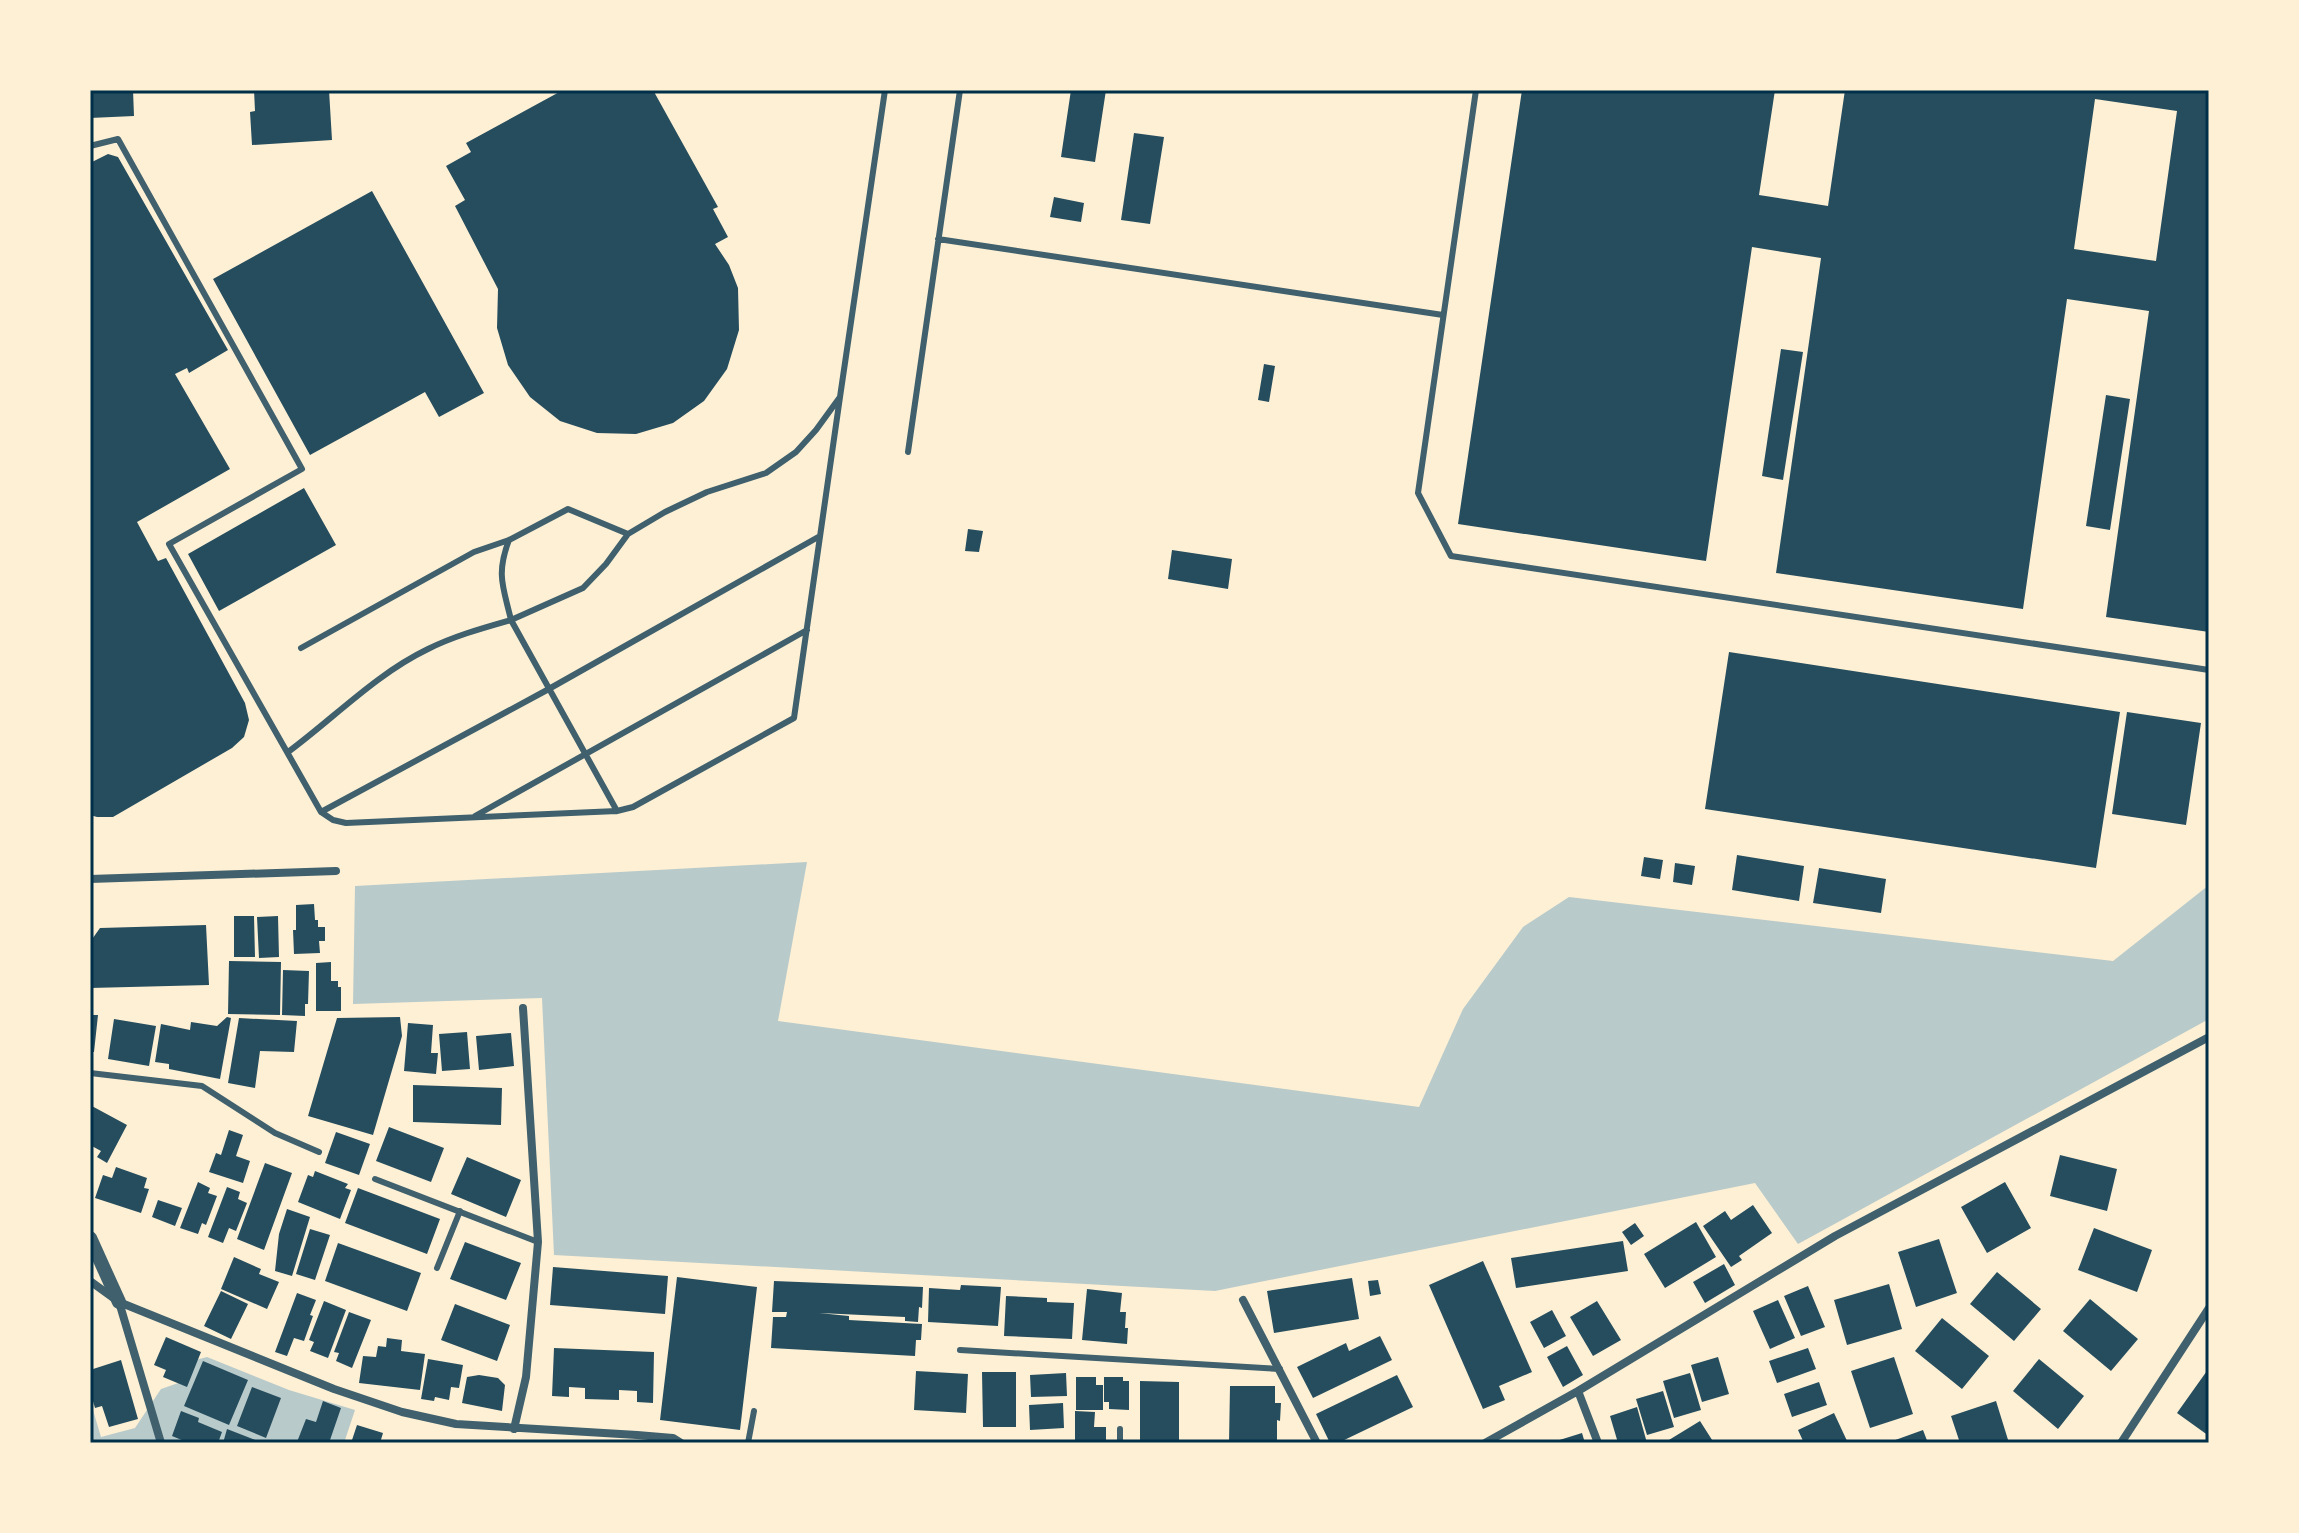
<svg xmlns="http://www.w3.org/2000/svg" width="2299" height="1533" font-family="'PT Serif',serif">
<rect width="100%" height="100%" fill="#fdf0d5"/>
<path fill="#b9caca" d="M807 862 778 1021 1419 1107 1463 1009 1523 927 1569 897 2113 961 2209 885V1019L1798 1244 1755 1183 1215 1291 554 1255 542 998 353 1004 355 886Z
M207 1357 289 1390 355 1410 344 1443H90V1400L101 1437 135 1428 161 1389 187 1380 192 1361Z"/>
<path fill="#264d5e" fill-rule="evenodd" d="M90 90H133L134 116 90 118Z
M254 90H329L332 140 252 145 250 112 255 111Z
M563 90H653L718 207 713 209 728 237 715 244 729 265 738 288 739 330 727 369 704 401 673 423 636 434 597 433 560 421 530 397 508 365 497 328 498 289 455 206 465 200 446 166 471 152 466 143Z
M1071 90H1106L1095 162 1061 157Z
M1522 90H1775L1759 195 1828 206 1845 90H2209V632L2106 617 2149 311 2067 299 2023 609 1776 573 1821 258 1752 247 1706 561 1458 524ZM2095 99 2177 111 2156 261 2074 249Z
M1134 133 1164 137 1150 224 1121 220Z
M108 154 118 157 228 350 189 373 187 368 175 374 230 469 137 522 158 561 166 558 245 703 249 720 244 737 232 748 113 817H97L90 815V163Z
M372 191 484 393 439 417 425 392 310 455 213 279Z
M1054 197 1084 203 1081 222 1050 217Z
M1781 349 1803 352 1783 480 1762 476Z
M1264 364 1275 366 1269 402 1258 400Z
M2106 395 2130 399 2110 530 2086 526Z
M304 488 336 545 219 611 188 554Z
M968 529 983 531 979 552 965 551Z
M1172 550 1232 559 1228 589 1168 579Z
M1729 652 2120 712 2096 868 1705 809Z
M2127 712 2201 723 2186 825 2112 814Z
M1737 855 1804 866 1799 901 1732 890Z
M1644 857 1663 860 1660 879 1641 876Z
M1675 863 1695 866 1692 885 1673 882Z
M1819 868 1886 879 1881 913 1813 903Z
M314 904 315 920H318V927H325V941H319L320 953 294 954 293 930H296V905Z
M234 916H254L255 957H234Z
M278 916 279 957 259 958 257 917Z
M206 925 209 985 90 988V942L100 928Z
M229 961 281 962 280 1015 228 1014Z
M331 962V981H338V987H341V1011H316V963Z
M283 970 309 971 308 1004H305V1016L282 1015Z
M90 1015H98L94 1052H90Z
M227 1017 231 1018 220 1079 169 1069V1064L155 1062 161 1024 190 1030 191 1022 217 1026Z
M400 1017 402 1036 373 1135 308 1116 337 1018Z
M239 1018 297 1021 294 1052 260 1051 255 1088 228 1083Z
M114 1019 156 1026 149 1066 108 1059Z
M408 1023 433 1025 431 1053H438L436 1074 404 1071Z
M467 1032 470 1069 442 1071 439 1034Z
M511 1033 514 1066 479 1070 476 1036Z
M413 1085 502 1088 501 1125 413 1122Z
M90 1105 127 1125 107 1163 97 1157 101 1151 90 1145Z
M389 1127 444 1148 431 1182 376 1161Z
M229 1130 243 1135 236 1156 250 1161 243 1183 209 1172 216 1153 221 1155Z
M336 1132 370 1144 359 1175 325 1163Z
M2060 1155 2117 1169 2107 1211 2050 1196Z
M467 1157 521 1180 506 1217 451 1194Z
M265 1163 292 1173 264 1250 237 1239Z
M116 1167 147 1178 144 1188 149 1189 141 1213 95 1198 103 1175 112 1178Z
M315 1171 348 1184 345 1188 351 1190 340 1219 298 1202 308 1175 313 1177Z
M198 1182 210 1188 208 1193 217 1196 206 1225 202 1223 198 1234 180 1228Z
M2005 1182 2031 1228 1987 1253 1961 1207Z
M227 1187 240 1192 238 1199 247 1203 236 1231 229 1228 223 1243 208 1237Z
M358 1188 440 1219 427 1254 345 1223Z
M158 1200 182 1208 175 1226 152 1217Z
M1753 1205 1772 1233 1739 1256 1742 1260 1731 1267 1703 1226 1725 1211 1731 1220Z
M287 1209 310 1217 292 1276 275 1271 279 1234Z
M1696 1222 1716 1257 1665 1288 1644 1254Z
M1635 1223 1644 1236 1631 1245 1622 1232Z
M2094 1228 2152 1250 2137 1292 2078 1270Z
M310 1229 330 1235 315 1280 296 1274Z
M1939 1239 1957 1293 1916 1307 1898 1252Z
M1623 1241 1628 1271 1516 1288 1511 1258Z
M465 1242 521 1263 506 1300 450 1279Z
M338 1243 421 1273 407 1311 325 1281Z
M234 1257 261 1269 259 1274 279 1282 267 1309 221 1289Z
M1483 1261 1532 1372 1499 1386 1505 1400 1483 1409 1429 1285Z
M1724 1264 1735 1285 1705 1303 1693 1282Z
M553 1267 668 1276 665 1314 550 1305Z
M1997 1272 2041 1309 2014 1341 1970 1304Z
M677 1277 757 1287 740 1430 660 1420Z
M1352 1278 1359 1319 1274 1333 1267 1291Z
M1378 1280 1381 1294 1370 1296 1368 1281Z
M774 1281 923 1287 922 1308 919 1307 918 1322 905 1321V1317L819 1313 849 1316V1320L922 1324 921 1340H916L915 1356 771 1348 773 1317H786L787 1312H772Z
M1889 1284 1902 1329 1847 1345 1834 1300Z
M961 1285 1001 1287 998 1326 928 1322 929 1288 960 1290Z
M1808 1286 1825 1327 1801 1336 1784 1296Z
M1087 1289 1122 1293 1120 1312H1126L1125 1328H1128L1127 1344 1082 1340Z
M221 1291 248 1304 231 1339 204 1326Z
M297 1293 316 1300 310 1315 313 1316 304 1341 294 1338 287 1356 275 1352Z
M1006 1296 1047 1298V1302L1074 1303 1072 1339 1004 1336Z
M2090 1299 2138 1339 2111 1371 2063 1331Z
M1778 1300 1795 1338 1770 1349 1753 1311Z
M324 1301 346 1310 328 1358 310 1351 314 1342 309 1340Z
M1597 1301 1621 1340 1593 1356 1570 1317Z
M455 1304 510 1325 497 1361 441 1340Z
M1552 1310 1566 1336 1544 1348 1530 1322Z
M349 1312 371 1320 352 1368 336 1361 339 1353 334 1352Z
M1942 1318 1989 1356 1962 1389 1915 1351Z
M1380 1336 1392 1360 1313 1398 1297 1367 1346 1343 1349 1351Z
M166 1337 201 1352 187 1387 163 1377 166 1370 154 1365Z
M387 1338 402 1340 401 1351 425 1354 420 1390 359 1383 363 1356 376 1357 378 1346 386 1347Z
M1567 1346 1583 1375 1563 1387 1547 1357Z
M554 1348 654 1352 653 1403 637 1402V1391L619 1390V1400L585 1399V1388L569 1387V1397L552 1396Z
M1808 1348 1816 1369 1777 1383 1769 1361Z
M1718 1357 1729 1394 1702 1402 1691 1365Z
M1894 1357 1913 1414 1870 1428 1851 1371Z
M428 1359 463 1365 459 1388 451 1387 449 1400 435 1397 434 1401 421 1399Z
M2039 1359 2084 1396 2058 1429 2013 1391Z
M121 1360 138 1419 109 1427 102 1406 95 1408 90 1391V1370Z
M203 1361 248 1380 229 1425 184 1406Z
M2209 1368V1436L2177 1413Z
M916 1371 968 1374 966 1413 914 1410Z
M982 1372H1016V1427H983Z
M1066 1373 1067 1396 1031 1397 1030 1375Z
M1690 1373 1701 1410 1674 1418 1663 1381Z
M479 1375 498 1378 505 1385 502 1411 462 1403 467 1377Z
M1397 1375 1413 1407 1338 1443H1330L1316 1414Z
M1076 1377H1096V1385H1103V1410H1076Z
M1104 1377H1123V1381H1129V1410L1109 1409V1402H1104Z
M1140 1381 1179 1382V1443H1140Z
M1819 1382 1827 1405 1792 1417 1784 1394Z
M1230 1386H1275V1403H1281L1280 1421 1277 1420V1443H1229Z
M252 1387 281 1398 266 1438 237 1426Z
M1663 1391 1674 1427 1647 1435 1636 1399Z
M323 1401 341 1408 329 1443 297 1442 306 1419 316 1422Z
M1996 1401 2009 1443H1960L1951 1416Z
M1063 1403 1064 1428 1030 1430 1029 1405Z
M1637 1407 1647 1443H1618L1610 1416Z
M181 1411 199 1418 198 1422 222 1432 218 1443H189L172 1436Z
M1075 1411 1095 1412 1094 1427H1106V1443H1075Z
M1834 1413 1848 1443H1804L1798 1430Z
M1700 1421 1714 1443H1664Z
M357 1425 383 1433 380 1443H351Z
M227 1429 263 1443H223Z
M1923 1430 1928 1443H1887Z
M1582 1433 1585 1443H1553V1442Z"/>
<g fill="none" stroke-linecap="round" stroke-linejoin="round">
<path stroke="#3f606c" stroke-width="6" d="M1476 90 1418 493 1451 556 2209 670
M90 146 118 139 302 469 169 544 321 812 333 820 346 823 617 811 633 807 794 718 840 397
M938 239 1443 315
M908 452 960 90
M628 534 568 509 509 540C496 574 503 586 511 620L583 588 606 564 628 534 665 512 707 492 766 473 796 452 816 430 840 397 885 90
M301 648 474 552 509 540
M288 752C334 718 376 674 428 649 454 636 483 628 511 620L617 811
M321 812 547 690 820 536
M475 816 807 630
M90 1073 202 1086 275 1133 319 1152
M375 1179 538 1242
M437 1268 460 1211
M960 1350 1280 1369
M748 1443 754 1411
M1120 1443V1429"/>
<path stroke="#3f606c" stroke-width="8" d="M90 879 336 871
M90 1281 119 1302 334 1389 402 1412 456 1424 637 1435 673 1438 681 1443
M1243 1300 1317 1443
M119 1302 161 1443
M1578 1391 1598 1443
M514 1429 526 1377 538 1242 523 1008
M1485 1443 1578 1391 1835 1236 2209 1037
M2121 1443 2209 1308"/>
<path stroke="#3f606c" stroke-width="14" d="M90 1238 119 1302"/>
</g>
<rect width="2299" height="1533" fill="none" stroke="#fdf0d5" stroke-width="184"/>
<rect x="92" y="92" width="2115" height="1349" fill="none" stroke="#003049" stroke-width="3"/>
</svg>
